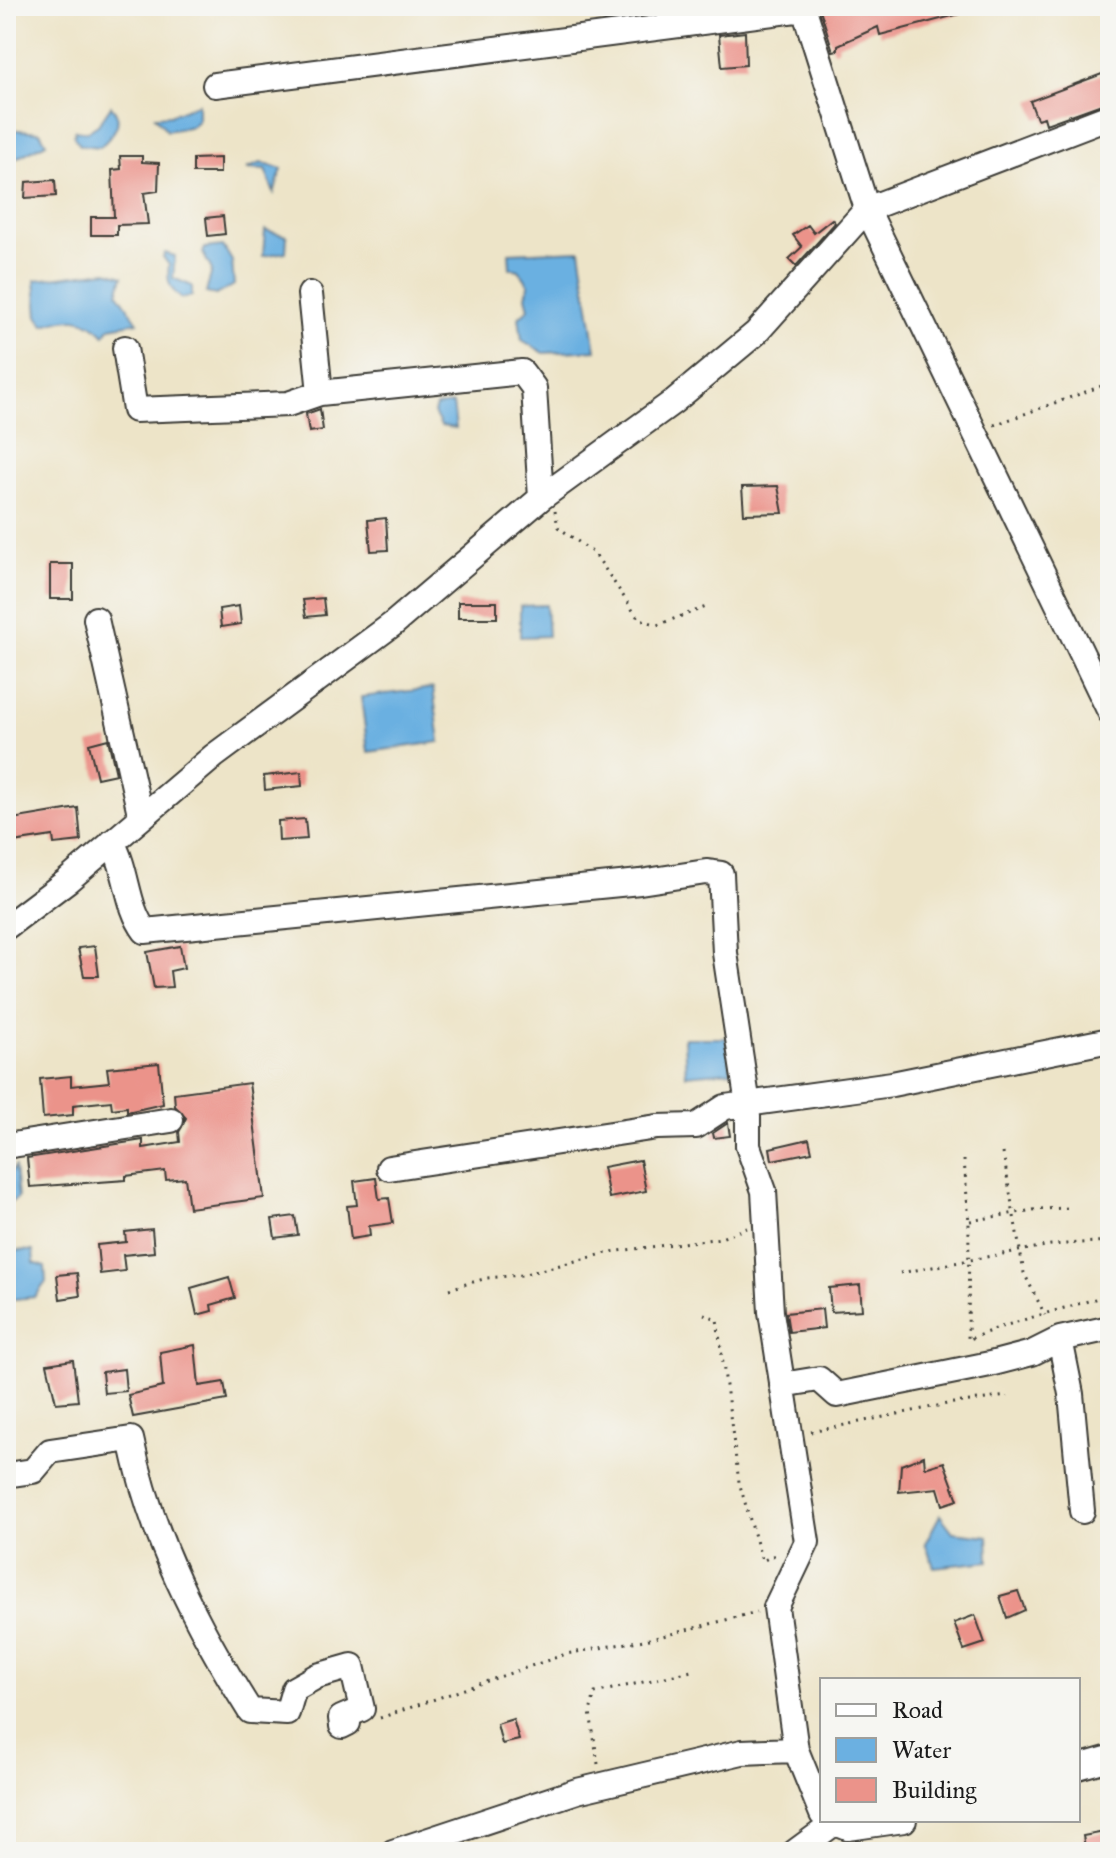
<svg xmlns="http://www.w3.org/2000/svg" width="1116" height="1858" font-family="'IM FELL Great Primer',serif">
<rect width="100%" height="100%" fill="#f6f6f2"/>
<filter id="ink" filterUnits="userSpaceOnUse"><feTurbulence type="fractalNoise" baseFrequency=".0125" numOctaves="2"/><feDisplacementMap in="SourceGraphic" scale="16" xChannelSelector="R" yChannelSelector="G"/><feConvolveMatrix kernelMatrix="1 2 1 2 8 2 1 2 1" color-interpolation-filters="sRGB"/></filter>
<filter id="wash" filterUnits="userSpaceOnUse"><feTurbulence type="fractalNoise" baseFrequency=".006" numOctaves="4" result="noise"/><feDisplacementMap in="SourceGraphic" scale="32" xChannelSelector="R" yChannelSelector="G"/><feGaussianBlur stdDeviation="1.8" result="paint"/><feColorMatrix in="noise" values="0 0 0 0 0 0 0 0 0 0 0 0 0 0 0 0 0 1.4 0 .05"/><feComposite in="paint" operator="in"/></filter>
<g filter="url(#wash)">
<rect width="100%" height="100%" fill="#ede4c8"/>
<path fill="#6bb0e1" stroke="#44667e" stroke-width="2" d="M198 104V120L193 126 167 131 155 116 170 115Z
M111 106C126 121 113 135 100 147L80 145 74 137 75 130 87 132 98 125Z
M6 129 40 132 46 143 13 160 6 157Z
M261 163 282 169 274 193 265 170 246 169Z
M265 230 287 236 286 252 263 256Z
M223 246 232 261 234 285 216 295 206 293 212 270 203 253 205 248Z
M580 250 596 350 544 353 522 340 519 317 529 309 526 296 529 285 519 270 510 268 509 253Z
M165 253 175 256 173 278 192 286V296L181 298C168 288 167 279 169 265L163 257Z
M107 271 123 276 118 293 138 322 110 327 104 335C85 314 69 317 44 325L38 316 35 280Z
M453 404 456 428 441 426 434 413 436 406Z
M546 605 548 636 520 637V606Z
M433 688 440 742 368 752 361 697Z
M684 1038H726L731 1071 686 1075Z
M15 1167 18 1198 6 1205V1179Z
M6 1250 33 1251 34 1263 45 1267 46 1282 35 1297 6 1300Z
M940 1515 953 1532 988 1536 989 1561 934 1567 925 1543Z"/>
<g id="blocks">
<path fill="#eb938a" d="M604 6H699V7L605 20Z
M819 6H975V10L880 35 878 27 838 45V50L833 51Z
M745 32 746 65 722 67 719 35Z
M1110 71V101L1046 124 1044 117 1037 119 1030 101Z
M120 156H142V162L159 163 158 191 144 193 148 224 117 225V235H91V217H114L112 170 121 169Z
M220 158V173H193V159Z
M55 180 56 196 25 198 26 182Z
M223 216 225 234 208 236 206 218Z
M832 219 835 223 796 266 789 259 802 247 793 235 808 225 814 233Z
M320 409 323 430 309 432 306 414Z
M778 486 783 513 744 514 742 487Z
M386 518 388 550 371 551 368 520Z
M50 564H73V599H50Z
M323 598 325 615 306 617 303 600Z
M458 602H497V618H458Z
M239 606 241 624 221 627 219 609Z
M108 739 116 774 97 778 89 744Z
M301 772 302 786 265 790 264 776Z
M78 808 81 841 54 844 53 836 6 843V820Z
M305 819 307 839 279 841 278 821Z
M95 946 99 976H84L78 948Z
M180 946 184 968 170 971 172 987 154 988 147 952Z
M159 1063 163 1104 127 1112V1107L112 1109 111 1101 73 1105V1115L43 1118 40 1079 71 1076V1086L109 1082 107 1068Z
M249 1083 264 1198 189 1208 185 1178 166 1180 165 1171 126 1176V1180L30 1187 27 1158 143 1140V1148L180 1142 179 1132 186 1118 175 1106 174 1093Z
M728 1123 730 1136 714 1138 713 1133Z
M809 1139 812 1152 772 1160 770 1148Z
M640 1160 646 1191 609 1198 603 1167Z
M376 1178 379 1199 389 1198 393 1223 369 1226 370 1236 351 1239 347 1206 357 1205 354 1181Z
M295 1216 298 1235 275 1238 272 1219Z
M152 1229 154 1252 123 1255 125 1271 100 1274 97 1245 126 1242 125 1232Z
M77 1273 80 1296 60 1299 57 1275Z
M229 1277 235 1298 211 1305 212 1311 197 1315 191 1288Z
M860 1285 862 1310 831 1312 829 1288Z
M822 1309 824 1328 789 1332 786 1313Z
M195 1345 199 1386 224 1382 227 1400 133 1417 128 1395 163 1387 160 1352Z
M73 1360 78 1401 56 1403 47 1364Z
M124 1369 126 1391 104 1393 102 1372Z
M924 1456 925 1468 944 1462 958 1500 943 1505 938 1488 899 1492 901 1465Z
M1018 1591 1025 1610 1007 1618 1000 1596Z
M975 1615 985 1643 964 1650 954 1623Z
M513 1719 519 1740 502 1744 497 1724Z
M1110 1831V1849L1086 1852 1083 1836Z"/>
</g>
</g>
<g filter="url(#ink)">
<use href="#blocks" fill-opacity="0" stroke="#3b3a36" stroke-width="2"/>
<g fill="none" stroke-linecap="round" stroke-linejoin="round">
<defs>
<path id="minor" d="M803 6 867 209 1110 712
M215 85 804 9
M310 294 320 393
M125 348 135 410 288 404 320 393 522 372 534 388 541 498
M96 619 141 818
M112 842C128 870 126 906 145 931L640 882 706 872 721 874 725 953 748 1105V1146L764 1191 771 1312 807 1542 776 1607 796 1750
M6 927 67 881 214 756 393 624 541 498 673 402 756 333 867 209 1110 116
M6 1146 171 1120
M389 1168 657 1127 696 1126 725 1107 892 1084 1110 1040
M1060 1339 1071 1394 1082 1511
M782 1385 819 1379 837 1395 990 1364 1032 1353 1060 1339 1110 1328
M6 1475 33 1471 50 1451 131 1439C151 1537 197 1627 250 1711L287 1713 294 1689 317 1676 352 1666 362 1709 341 1718 342 1726 348 1723
M1078 1767 1110 1758
M828 1820 848 1828 904 1820
M393 1852 577 1791 742 1752 796 1750 822 1814
M795 1852 833 1824"/>
</defs>
<use href="#minor" stroke="#3b3a36" stroke-width="28"/>
<path stroke="#3b3a36" stroke-width="3" stroke-dasharray="2 6" stroke-linecap="butt" d="M994 425 1110 383
M555 511 558 527 595 554 638 618 657 625 706 607
M1003 1153 1024 1273 1045 1315
M964 1160 969 1222 968 1340C1013 1320 1063 1310 1110 1294
M970 1221 1039 1209 1069 1208
M900 1273 1051 1245 1110 1241
M449 1289 487 1278 521 1275 611 1252 721 1238 747 1228
M704 1314 717 1319 739 1482 762 1561 777 1554
M811 1432 947 1404 1008 1396
M380 1718 566 1654 655 1638 757 1612
M598 1764 590 1712 595 1693 696 1670"/>
<use href="#minor" stroke="#fff" stroke-width="24"/>
</g>
</g>
<rect width="1116" height="1858" fill="none" stroke="#f6f6f2" stroke-width="32"/>
<rect x="820" y="1678" width="260" height="144" fill="#f6f6f2" stroke="#9f9f9c" stroke-width="2"/>
<rect x="836" y="1704" width="40" height="12" fill="#ffffff" stroke="#9f9f9c" stroke-width="2"/>
<text x="892" y="1718" font-size="24" fill="#1c1c1c">Road</text>
<rect x="836" y="1738" width="40" height="24" fill="#6bb0e1" stroke="#9f9f9c" stroke-width="2"/>
<text x="892" y="1758" font-size="24" fill="#1c1c1c">Water</text>
<rect x="836" y="1778" width="40" height="24" fill="#eb938a" stroke="#9f9f9c" stroke-width="2"/>
<text x="892" y="1798" font-size="24" fill="#1c1c1c">Building</text>
</svg>
